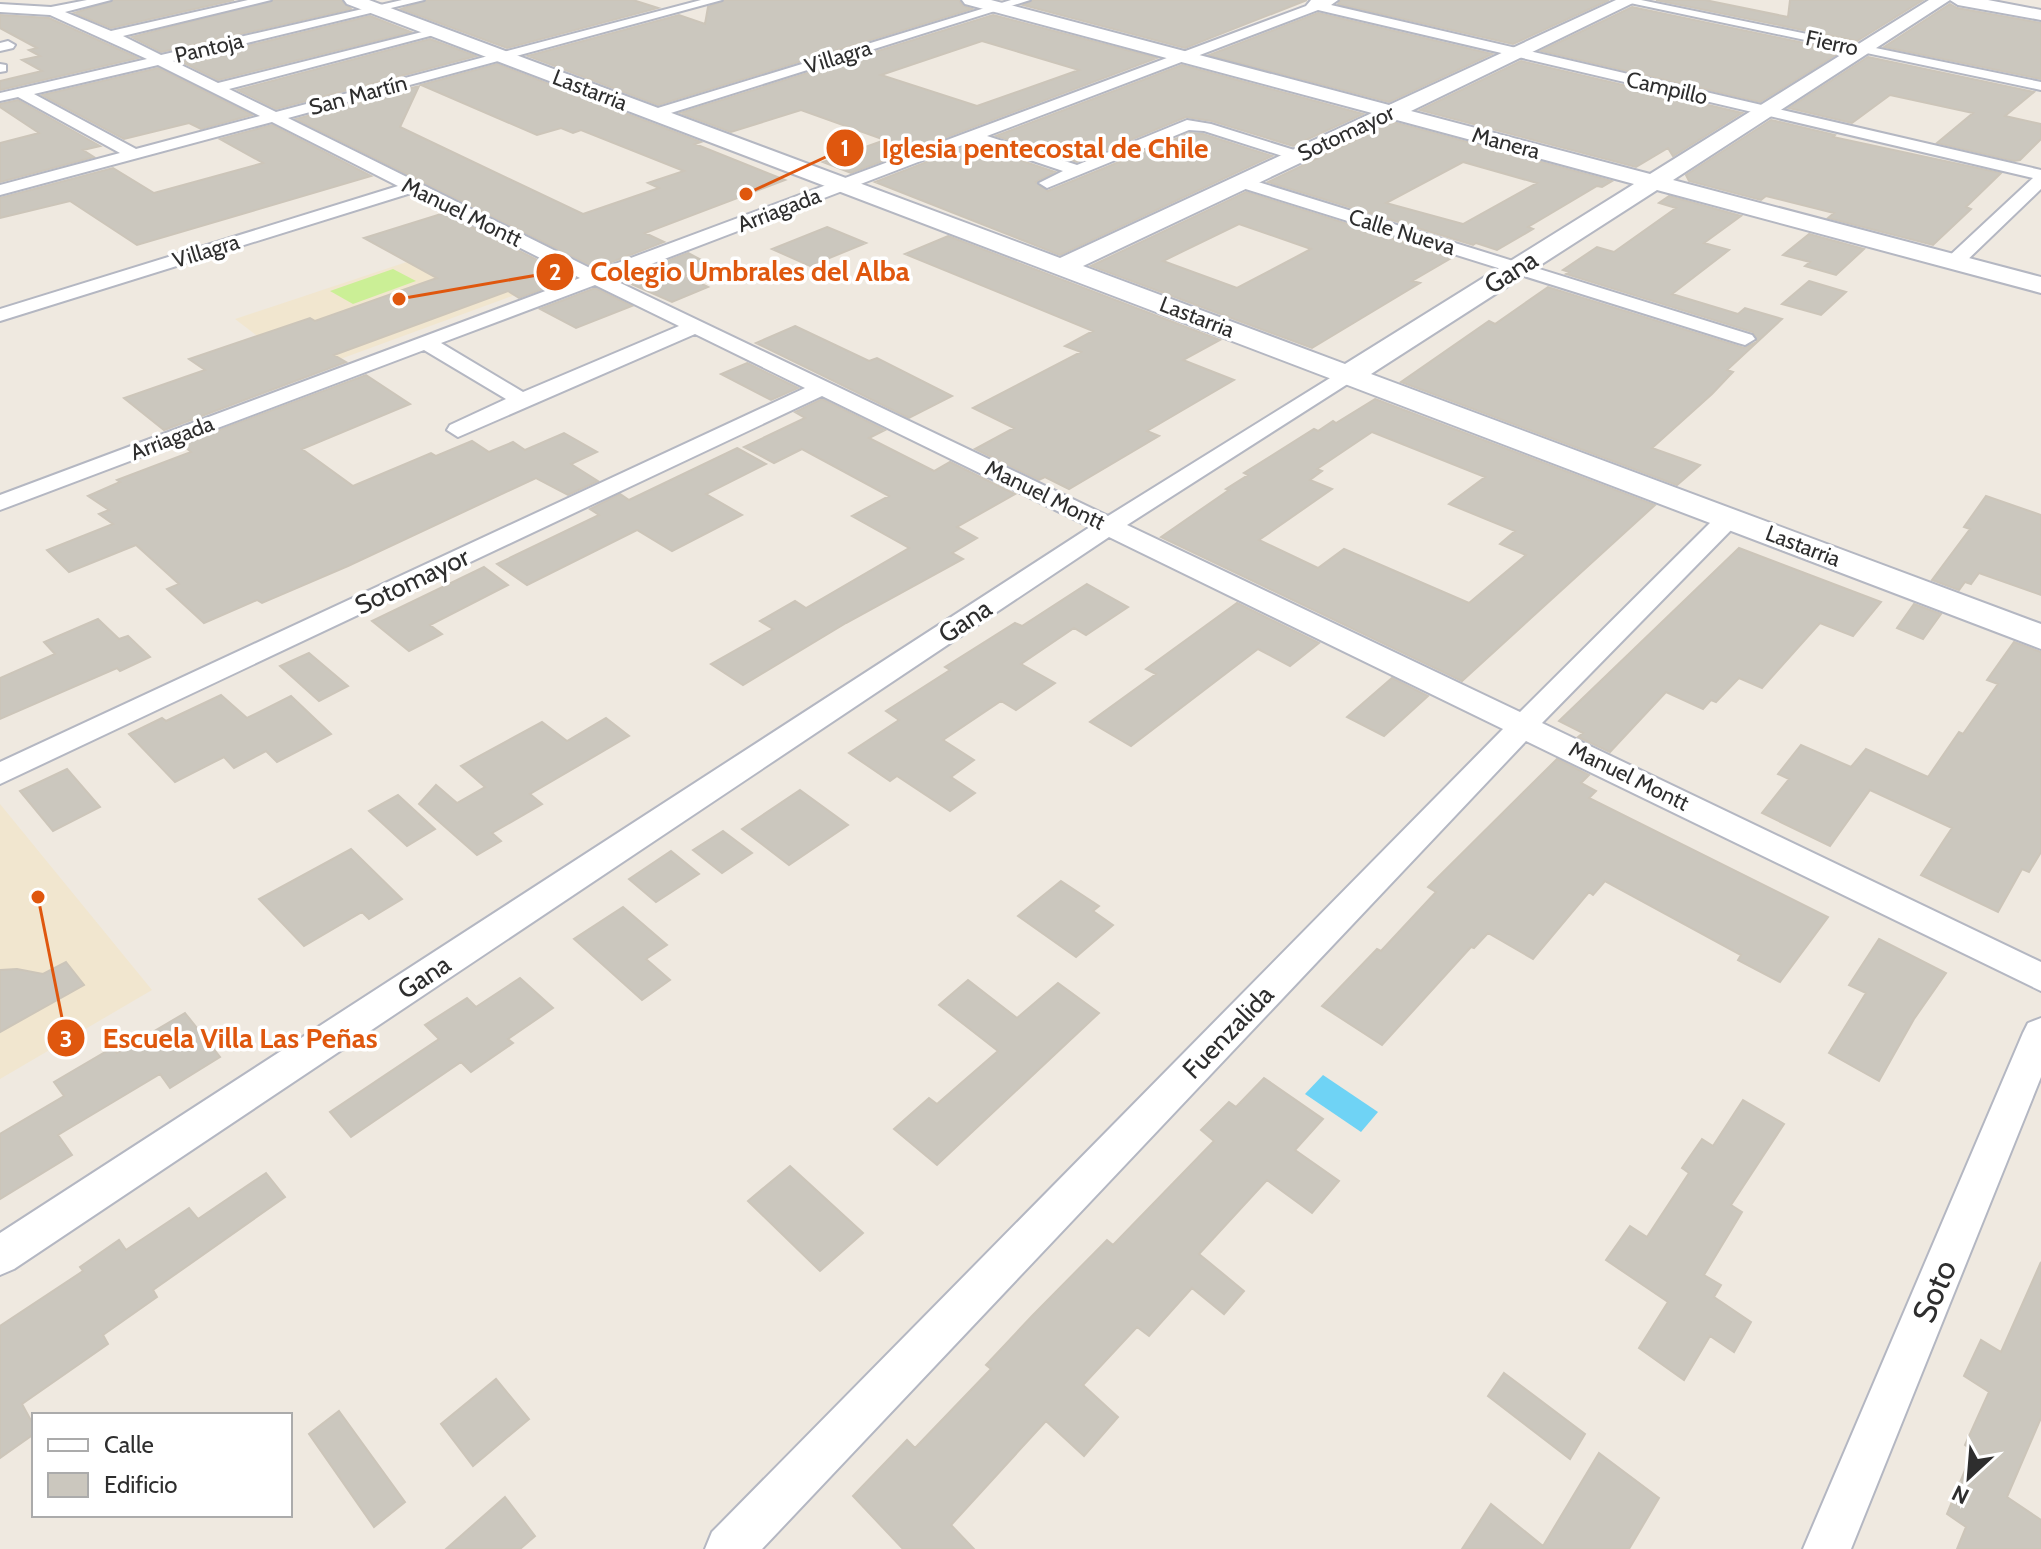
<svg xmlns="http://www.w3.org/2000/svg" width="2041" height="1549" font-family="Cabin,sans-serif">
<rect width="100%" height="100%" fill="#efe9e0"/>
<path fill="#f1e6cf" d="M482 237 558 279 305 372 235 319Z
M0 804 152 990 0 1079Z"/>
<path fill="#cbef96" d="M393 269 416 281 353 304 330 291Z"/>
<path fill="#6fd3f5" d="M1323 1075 1378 1112 1361 1132 1305 1094Z"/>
<path fill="#cbc7be" stroke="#ccc5b9" stroke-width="2" fill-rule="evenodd" d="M114 0H234L111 28 74 13Z
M274 0H341L351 9 161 52 132 37Z
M427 0H633L658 8 507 48 401 9Z
M725 0H959L963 6 972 9 658 105 528 56 679 15 705 24 708 7Z
M1033 0H1307L1185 48 1023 5Z
M1341 0H1609L1513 44 1338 4Z
M1656 0H1705L1788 17 1790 0H1923L1857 41Z
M1950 4 1957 8 2041 23V79L1884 47Z
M1632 7 1842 51 1760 102 1541 51Z
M1318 13 1492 54 1389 102 1209 55Z
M0 15 49 18 138 58 0 90V81L42 71 22 60 40 56 29 50 37 48 0 28Z
M993 15 1157 58 851 173 823 162 885 140 801 110 731 132 680 113ZM982 41 1079 70 977 106 881 75Z
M370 16 411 32 218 80 182 62Z
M430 39 476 56 276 109 238 90Z
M1868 57 2034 92 2005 116 2041 124V139L2020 160 2014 161 1937 143 1973 113 1890 95 1852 123 1789 108Z
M1521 61 1742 113 1673 156 1668 148 1636 167 1420 110Z
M497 64 701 142 695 144 785 180 645 233 664 242 596 268 296 119 419 86 400 127 583 214 659 188 648 183 684 171 581 130 573 133 561 128 537 135 421 85Z
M1182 65 1363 114 1293 146 1212 121 1186 117 1077 162 996 136Z
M158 68 252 115 201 129 189 123 124 139 42 95Z
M18 100 100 146 83 150 94 157 0 182V143L39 133 0 107V104Z
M1771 120 1835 135 1833 137 2001 173 1966 207 1971 209 1933 245 1828 218 1834 213 1766 196 1761 200 1689 181 1686 175Z
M1393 122 1612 181 1602 187 1597 186 1528 227 1533 229 1497 250 1476 243 1473 245 1268 182ZM1463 162 1537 183 1463 224 1386 203Z
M272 125 371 176 137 245 70 201 0 218V198L113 168 154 193 263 163 220 139Z
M1190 133 1203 134 1272 156 1060 255 875 182 973 144 1055 172 1036 182 1048 191Z
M1246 192 1453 257 1412 281 1420 283 1312 348 1091 266ZM1239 224 1311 249 1237 288 1163 261Z
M1669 196 1741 216 1704 243 1729 250 1672 294 1738 314 1745 308 1782 319 1727 370 1733 372 1712 394 1652 448 1700 465 1677 485 1401 382 1489 321 1495 324 1548 287 1744 348 1757 342 1753 332 1566 274 1569 272 1563 270 1597 247 1614 252 1676 208 1659 203Z
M444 213 573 278 519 298 508 291 334 355 346 362 164 430 124 398 205 370 189 359 310 318 315 321 437 278 364 238Z
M827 227 866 243 810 266 772 249Z
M1809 234 1864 249 1836 275 1805 266 1810 262 1783 255Z
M948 236 1220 340 1183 360 1234 380 1147 431 1159 436 1069 489 1045 477 1039 480 975 449 1014 428 973 408 1081 352 1065 346 1093 331 905 254Z
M688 253 713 266 685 276 708 287 672 302 620 279Z
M1809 281 1846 292 1821 315 1782 304Z
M595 288 632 306 576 328 540 309Z
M795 326 869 361 877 358 952 396 909 418 756 343Z
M747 363 798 388 771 400 721 374Z
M366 375 410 404 302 449 353 486 431 453 436 456 472 441 489 452 513 442 525 450 564 433 597 452 571 464 598 481 568 495 536 478 348 566 262 603 257 600 204 623 167 589 179 584 136 545 69 572 47 550 113 524 99 514 109 510 88 496 120 482 117 480 191 452 182 444Z
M822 399 885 430 869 438 934 471 950 462 1015 494 957 527 977 538 952 553 963 559 846 623 743 685 711 664 773 629 760 621 795 601 806 608 909 548 852 516 889 496 802 449 774 463 744 447 805 418 795 412Z
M1375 399 1655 505 1462 681 1161 537 1229 490 1226 489 1248 475 1244 473 1314 429 1318 431 1333 421 1336 423ZM1372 432 1485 477 1449 504 1515 531 1500 544 1526 555 1469 603 1344 549 1318 568 1259 540 1332 489 1310 480 1322 471 1317 469Z
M737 448 766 464 706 494 742 515 672 551 637 530 527 585 497 564 599 515 590 509 620 494 629 500Z
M1986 496 2041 515V595L1979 573 1971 584 1965 582 1959 590 1932 580 1970 529 1964 527Z
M1739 548 1881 602 1853 636 1820 623 1762 688 1739 678 1716 702 1711 700 1703 709 1666 692 1610 752 1578 737 1583 733 1559 721Z
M484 567 508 585 430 625 442 634 409 651 372 621Z
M1087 584 1128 607 1086 635 1074 628 1021 664 1055 683 1016 710 1001 701 943 740 974 760 951 777 975 793 950 811 897 776 890 781 849 753 899 720 886 711 950 670 945 667 1015 623 1022 626Z
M1237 603 1319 643 1290 666 1258 649 1131 746 1090 722 1156 674 1146 669Z
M1914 604 1941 614 1923 639 1897 628Z
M98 619 119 639 128 636 150 657 120 671 117 668 0 719V678L55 654 44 642Z
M2014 642 2041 652V852L2029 872 2022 869 1998 912 1921 875 1952 828 1870 790 1830 846 1762 813 1789 779 1778 774 1801 745 1851 767 1866 749 1928 777 1959 732 1963 734 1998 684 1987 680Z
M309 653 348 686 319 701 280 666Z
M1392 678 1428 696 1384 736 1347 717Z
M221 695 247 718 291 696 331 734 277 762 266 751 234 768 224 757 175 782 129 734 162 718 166 721Z
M606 718 629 736 530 794 542 804 492 833 501 841 477 855 419 804 436 785 457 803 485 787 461 766 542 722 567 741Z
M1557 759 1589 775 1581 783 1596 791 1589 798 1828 917 1780 982 1738 960 1741 955 1605 881 1593 895 1589 892 1533 959 1488 933 1474 948 1471 947 1382 1045 1322 1006 1377 949 1381 951 1436 892 1428 887Z
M67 769 100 807 53 831 20 791Z
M800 790 848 825 789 865 742 829Z
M398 795 435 829 407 846 369 811Z
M723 831 752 853 722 873 693 850Z
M351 849 402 899 369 919 362 912 304 946 259 899Z
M671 851 699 874 656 902 629 879Z
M1061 881 1099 906 1093 911 1113 925 1076 957 1018 916Z
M623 907 667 945 646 959 670 980 642 1000 574 939Z
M1879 939 1946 973 1914 1019 1879 1081 1829 1053 1866 993 1849 985Z
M66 962 84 985 0 1032V970L17 969 43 974Z
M520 978 553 1008 508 1039 513 1043 471 1072 461 1062 351 1137 330 1112 439 1039 425 1025 467 998 476 1007Z
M968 980 1017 1018 1058 983 1099 1013 937 1165 894 1129 929 1098 937 1104 998 1051 939 1005Z
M185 1013 220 1057 170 1088 160 1074 58 1135 72 1155 0 1199V1134L64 1096 54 1082 112 1048 117 1053Z
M1264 1078 1323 1119 1295 1150 1339 1181 1312 1213 1267 1180 1199 1254 1244 1291 1224 1314 1192 1288 1149 1336 1137 1327 1083 1385 1118 1417 1084 1456 1046 1421 951 1525 974 1549H903L853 1496 907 1440 915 1448 991 1369 986 1365 1032 1316 1107 1240 1113 1245 1214 1141 1201 1130 1229 1102 1236 1107Z
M1743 1100 1784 1124 1731 1205 1742 1212 1704 1275 1721 1285 1714 1297 1751 1322 1734 1352 1710 1336 1684 1380 1639 1348 1668 1302 1606 1260 1630 1226 1647 1237 1689 1173 1682 1168 1702 1139 1713 1146Z
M790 1166 863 1233 820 1271 748 1201Z
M266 1173 285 1197 153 1290 157 1297 103 1335 108 1344 22 1404 34 1426V1434L0 1458V1326L83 1271 80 1267 119 1240 126 1250 189 1208 198 1219Z
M2041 1262V1418L2007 1497 2041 1520V1549H1957L1966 1527 1947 1514 1973 1451 1965 1445 1989 1392 1964 1376 1981 1340 2001 1352Z
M1504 1373 1585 1434 1570 1459 1488 1396Z
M496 1379 529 1419 473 1466 441 1424Z
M339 1411 405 1502 374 1527 309 1434Z
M1599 1453 1659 1498 1629 1549H1462L1491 1504 1543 1546Z
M505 1497 535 1536 520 1549H446Z"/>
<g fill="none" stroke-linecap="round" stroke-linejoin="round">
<defs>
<path id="street" d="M87 0H111L65 12 111 31 248 0H271L123 36 161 55 402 0H424L173 61 218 83 438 28 445 32 229 89 276 112 701 0H722L288 118 596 271 1306 6 1311 0H1338L1331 5 2041 170V189L1961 266 1954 268 1945 262 1947 258 2033 178 1318 10 987 136 1077 165 1187 120 1211 124 1304 153V159H1292L1204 131 1189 130 1047 188 1039 183 1063 171 973 141 612 279 1108 516 1343 370H1357L1361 374 1357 378 1127 525 1520 712 1720 513H1738L1741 518 1738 523 1542 723 2041 962V991L1526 741 762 1549H705L712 1532 1503 729 1109 537 14 1269 0 1275V1233L1090 527 822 396 0 784V762L805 388 695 334 458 437 447 430 450 425 506 399 424 350 0 510V495L580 278 411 193 0 321V309L398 186 272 122 0 195V185L120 153 18 97 0 101V93L147 59 50 15 0 12V4L51 7ZM158 65 260 116 136 149 34 94ZM595 285 679 326 523 392 441 343Z
M1011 0H1030L658 117H648L645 114 648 111Z
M1616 0H1641L2041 82V90Z
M8 41 15 45 13 48 0 51V43Z
M0 64 6 65V71L0 72Z
M1242 177 1752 335 1755 339 1745 345 1738 343 1236 186 1234 182Z
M2041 1018V1077L1851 1549H1803L2023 1033 2028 1023Z"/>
<path id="secondary" d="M344 0H369L1060 258 1372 113 965 4 962 0H991L1389 105 1616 0H1639L1411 111 1650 174 1929 0H1988L2041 10V20L1958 5 1950 0 1673 180 2041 277V293L1657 190 1371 374 2041 624V649L347 4ZM1393 119 1634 184 1345 364 1083 266Z"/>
</defs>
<use href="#street" stroke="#b4b7c2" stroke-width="4"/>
<use href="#secondary" stroke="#b4b7c2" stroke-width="4"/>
<use href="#street" fill="#fff" fill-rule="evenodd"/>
<use href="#secondary" fill="#fff" fill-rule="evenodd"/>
</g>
<g text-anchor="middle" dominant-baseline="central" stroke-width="7" stroke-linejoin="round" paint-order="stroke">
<g font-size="22" fill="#2e2e2e" stroke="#fff">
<text transform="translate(1832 43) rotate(12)">Fierro</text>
<text transform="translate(209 48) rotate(-13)">Pantoja</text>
<text transform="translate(838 57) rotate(-17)">Villagra</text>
<text transform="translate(1667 88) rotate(13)">Campillo</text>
<text transform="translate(590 90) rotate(21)">Lastarria</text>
<text transform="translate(358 95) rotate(-15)">San Martín</text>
<text transform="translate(1346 133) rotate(-25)">Sotomayor</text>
<text transform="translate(1506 143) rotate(15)">Manera</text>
<text transform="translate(779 210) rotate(-21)">Arriagada</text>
<text transform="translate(462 212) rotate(26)">Manuel Montt</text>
<text transform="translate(1402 232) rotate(17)">Calle Nueva</text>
<text transform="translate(206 251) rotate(-17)">Villagra</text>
<text transform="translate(1197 317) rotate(21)">Lastarria</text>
<text transform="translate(172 438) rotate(-21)">Arriagada</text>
<text transform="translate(1045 495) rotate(26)">Manuel Montt</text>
<text transform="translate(1803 546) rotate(21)">Lastarria</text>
<text transform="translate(1629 776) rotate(26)">Manuel Montt</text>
</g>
<g font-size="26" fill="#2e2e2e" stroke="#fff">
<text transform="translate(1511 272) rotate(-32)">Gana</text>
<text transform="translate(412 581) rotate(-25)">Sotomayor</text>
<text transform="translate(965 621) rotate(-33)">Gana</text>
<text transform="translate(424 977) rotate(-33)">Gana</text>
<text transform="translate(1228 1032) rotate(-46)">Fuenzalida</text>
</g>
<g font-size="32" fill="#2e2e2e" stroke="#fff">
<text transform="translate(1934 1291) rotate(-67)">Soto</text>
</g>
</g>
<path fill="none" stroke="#df570e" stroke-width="3" d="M746 194L845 148M399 299L555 272M38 897L66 1038"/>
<g fill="#df570e" stroke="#fff" stroke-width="3">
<circle cx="746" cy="194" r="8"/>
<circle cx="399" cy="299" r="8"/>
<circle cx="38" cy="897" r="8"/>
<circle cx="845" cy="148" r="20"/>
<circle cx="555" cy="272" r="20"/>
<circle cx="66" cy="1038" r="20"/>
</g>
<g font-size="24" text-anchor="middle" font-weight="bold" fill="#fff">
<text x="845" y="156">1</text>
<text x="555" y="280">2</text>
<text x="66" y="1047">3</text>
</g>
<g font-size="28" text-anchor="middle" font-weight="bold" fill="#df570e" stroke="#fff" stroke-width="7" stroke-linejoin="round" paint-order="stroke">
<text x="1045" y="158">Iglesia pentecostal de Chile</text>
<text x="750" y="281">Colegio Umbrales del Alba</text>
<text x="240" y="1048">Escuela Villa Las Peñas</text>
</g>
<rect x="32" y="1413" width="260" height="104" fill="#ffffff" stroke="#ababab" stroke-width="2"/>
<rect x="48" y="1439" width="40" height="12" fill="#ffffff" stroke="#ababab" stroke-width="2"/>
<text x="104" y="1453" font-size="24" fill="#2e2e2e">Calle</text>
<rect x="48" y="1473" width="40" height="24" fill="#cbc7be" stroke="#ababab" stroke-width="2"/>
<text x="104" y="1493" font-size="24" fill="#2e2e2e">Edificio</text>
<g transform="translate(1969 1477) rotate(206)" stroke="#ffffff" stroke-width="6" paint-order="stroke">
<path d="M0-6L14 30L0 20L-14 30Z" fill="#2e2e2e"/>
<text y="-12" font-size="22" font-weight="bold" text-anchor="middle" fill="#2e2e2e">N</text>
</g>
</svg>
